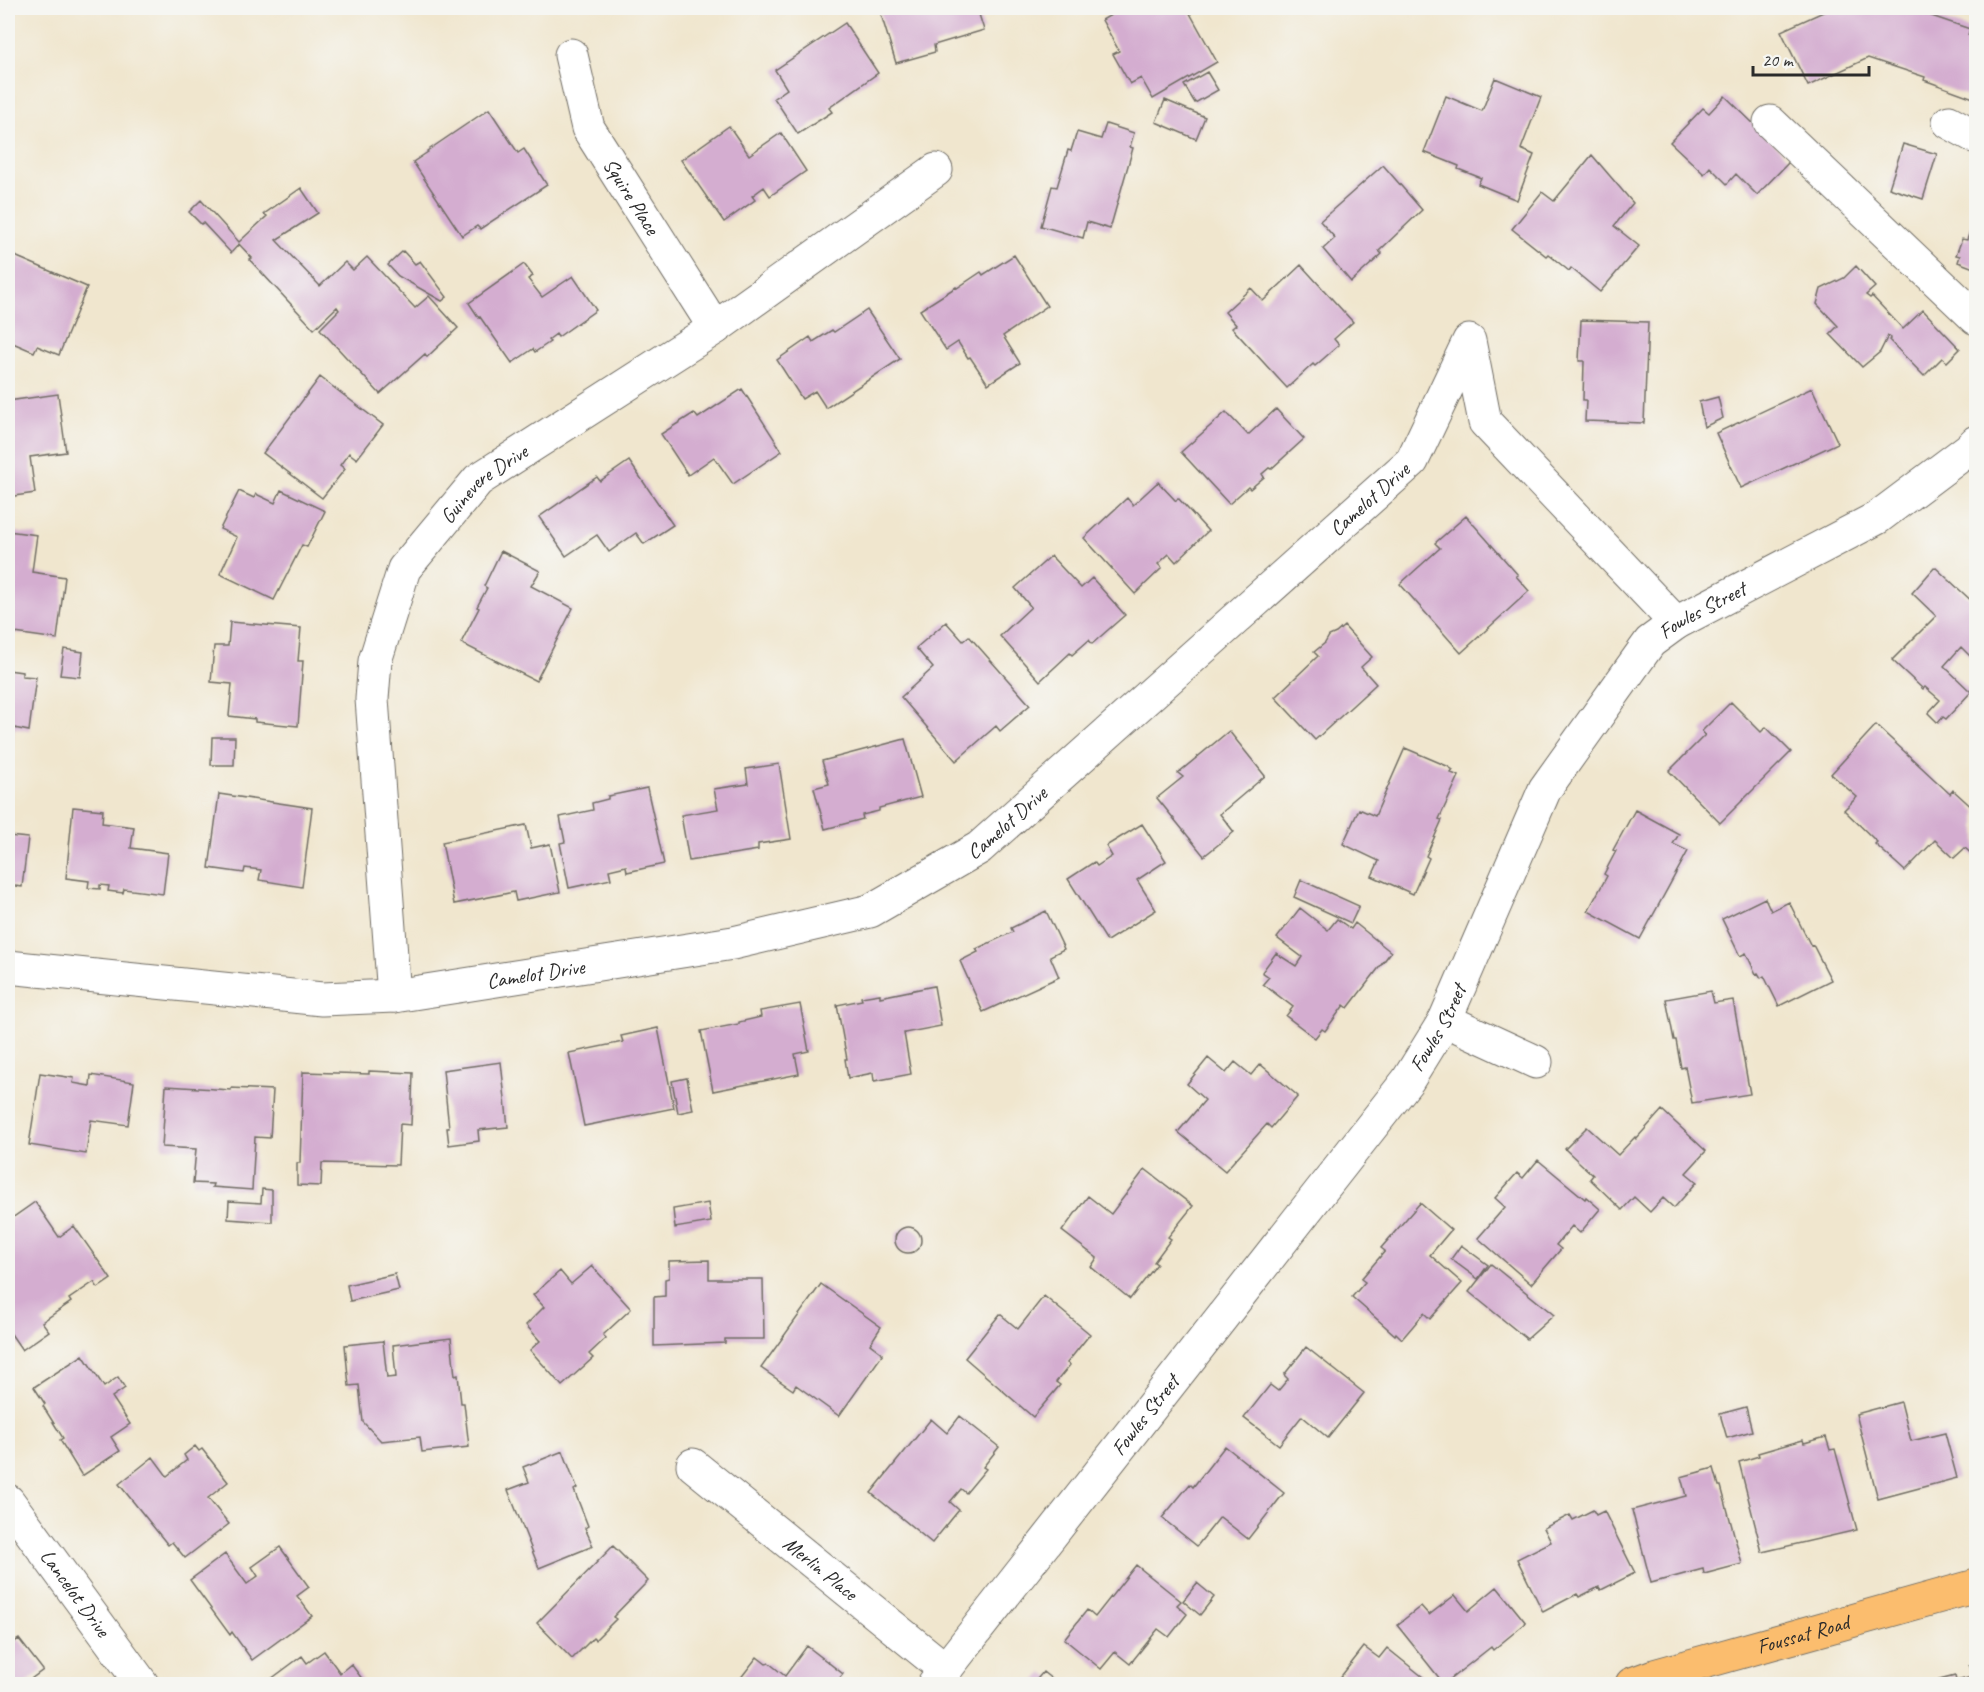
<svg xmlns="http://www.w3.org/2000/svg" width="1984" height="1692" font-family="Caveat,sans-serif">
<rect width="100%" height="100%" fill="#f6f6f2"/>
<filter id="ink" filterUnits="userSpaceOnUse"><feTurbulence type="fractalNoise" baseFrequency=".0167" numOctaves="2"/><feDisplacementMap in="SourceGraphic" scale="12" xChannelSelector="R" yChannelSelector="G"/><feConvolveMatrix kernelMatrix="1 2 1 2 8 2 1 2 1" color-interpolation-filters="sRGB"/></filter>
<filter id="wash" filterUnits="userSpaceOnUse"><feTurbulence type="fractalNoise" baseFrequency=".008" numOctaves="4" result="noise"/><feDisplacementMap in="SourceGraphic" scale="24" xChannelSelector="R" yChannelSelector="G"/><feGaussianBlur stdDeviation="1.35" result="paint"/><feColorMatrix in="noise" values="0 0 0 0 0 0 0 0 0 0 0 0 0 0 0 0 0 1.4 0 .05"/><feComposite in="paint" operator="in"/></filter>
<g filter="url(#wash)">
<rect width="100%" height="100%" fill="#f0e6ce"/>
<g id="blocks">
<path fill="#d4add0" d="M879 8H977L984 30 934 45 935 52 896 63Z
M1123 8H1187L1217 62 1153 99 1141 78 1130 84 1113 54 1119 51 1102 20Z
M1832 8H1908L1970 29 1968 35 1976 38V99L1924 80 1925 77 1868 58 1808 86 1781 31Z
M845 23 878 73 829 108 832 112 798 134 774 98 787 89 775 70Z
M1207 72 1218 90 1195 103 1184 85Z
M1495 78 1541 97 1521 149 1534 155 1517 200 1478 184 1481 178 1458 169 1459 166 1424 152 1446 96 1482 111Z
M1725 96 1791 160 1757 195 1736 174 1727 184 1710 167 1704 174 1670 142 1703 108 1709 113Z
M1165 100 1205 117 1196 139 1156 122Z
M489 109 518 153 524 149 547 185 480 229 477 226 462 236 413 162 428 152 427 151Z
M1106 124 1134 133 1130 147 1133 148 1110 229 1087 222 1083 238 1041 226 1052 186 1057 187 1068 150 1071 151 1077 132 1101 139Z
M729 126 749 155 781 133 806 171 770 196 764 187 752 196 755 200 724 222 681 160Z
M1903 144 1937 154 1923 199 1889 188Z
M1592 155 1633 203 1614 226 1639 246 1600 292 1571 268 1569 271 1548 254 1546 256 1512 229 1542 192 1554 201Z
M1383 165 1422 210 1379 251 1382 254 1351 282 1323 249 1335 238 1320 221Z
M301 188 318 213 276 240 320 286 345 262 353 270 367 257 415 308 429 296 458 328 427 357 425 354 380 394 320 329 339 310 337 307 314 329 249 259 252 258 239 244 231 253 203 223 201 224 189 212 201 200 239 242 267 216 264 214Z
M1976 214V269L1958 262 1960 256 1956 255 1962 239 1967 240Z
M403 251 415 264 420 261 447 297 442 301 398 276 388 265Z
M8 253 87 287 59 355 37 346 34 352 8 341Z
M1014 255 1047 306 1003 336 1020 363 988 384 970 357 968 358 958 342 946 350 920 310 956 287 957 288 981 272 983 275Z
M524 264 533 276 528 279 542 297 573 276 596 310 558 337 556 334 548 340 550 342 535 352 533 349 512 363 480 317 479 318 469 303Z
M1301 265 1353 322 1334 339 1339 345 1315 366 1313 364 1287 388 1232 328 1236 325 1225 312 1251 288 1263 301Z
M1856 266 1875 287 1866 295 1870 298 1872 296 1903 329 1923 310 1960 349 1947 362 1942 358 1924 376 1889 340 1891 338 1888 336 1880 352 1862 367 1830 334 1838 326 1817 304 1821 289 1844 278Z
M867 310 900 359 826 408 815 391 802 399 777 360 810 337 813 342 832 330 834 332Z
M1581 320 1648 322 1644 423 1585 421 1586 400H1583L1584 361H1579Z
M320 377 383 425 357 459 349 453 340 465 345 469 322 498 263 453Z
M1812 388 1838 443 1741 488 1716 433Z
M742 389 782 451 733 484 714 457 688 475 661 434 694 413 698 418Z
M58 394 66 452 30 457 35 493 8 497V401Z
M1718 397 1723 418 1704 427 1699 402Z
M1276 409 1304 439 1271 469 1269 468 1262 474 1264 477 1250 489 1248 487 1229 504 1181 452 1226 412 1248 435Z
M629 461 673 525 644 544 636 533 609 552 597 535 566 556 539 517 597 477 600 481Z
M1158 482 1176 501 1178 498 1208 531 1176 562 1169 554 1158 564 1162 568 1135 594 1084 538 1127 498 1133 505Z
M281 490 325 511 307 547 302 545 274 600 220 574 237 537 220 529 239 491 254 498 256 494 275 503Z
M1466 516 1518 575 1516 576 1529 591 1461 653 1400 584 1440 548 1435 543Z
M8 531 37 535 32 572 65 577 57 639 8 632Z
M501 551 540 571 531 586 573 608 536 681 461 643 479 608 477 607 487 588 484 586Z
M1051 556 1081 588 1092 578 1125 615 1092 644 1089 640 1072 655 1070 653 1040 681 1000 636 1031 607 1015 588Z
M1935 567 1976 605V662L1961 647 1944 666 1971 692 1946 719 1943 717 1938 723 1928 713 1940 700 1925 687 1923 689 1892 660 1936 616 1912 593Z
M230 622 301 628 298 661H303L298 726 255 722V719L229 716 232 684 211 682 214 646H228Z
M946 622 963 641 969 636 1030 705 1000 731 996 726 956 761 901 697 933 668 916 648Z
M1344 626 1372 657 1361 667 1376 684 1315 740 1275 697 1318 656 1314 652 1325 643 1329 636 1336 633Z
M64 649 83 652 80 677 60 675Z
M8 670 22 672V676L36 677 29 731 14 728 10 769H8Z
M1731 702 1761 732 1766 727 1791 752 1720 823 1669 771 1705 735 1702 731Z
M1876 725 1950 794 1953 790 1976 811V858L1965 848 1954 858 1935 840 1905 871 1875 844 1877 842 1844 810 1857 797 1831 774Z
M1229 731 1265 776 1220 814 1234 832 1204 856 1157 798 1183 777 1178 773Z
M212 737H235L234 765H211Z
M905 739 921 797 879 808V811L862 815 863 819 825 829 814 788 829 784 822 761Z
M1405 748 1447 766 1453 770 1451 773 1459 776 1439 819 1442 820 1426 856 1429 858 1413 894 1372 876 1379 861 1343 844 1359 809 1375 816Z
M779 764 791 839 758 844V850L689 861 681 815 718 809 714 789 748 784 746 769Z
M647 788 664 864 627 872 626 866 609 870 611 879 569 888 560 843 565 842 560 817 593 810 592 803 608 799V796Z
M219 794 312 808 302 887 259 880 261 870 245 868 244 873 209 868Z
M73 807 103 810 102 823 134 827 131 848 168 853 163 894 124 889 123 893 108 891 109 886 100 885V889L88 888 89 881 66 878Z
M1635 810 1679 834 1673 844 1688 851 1640 939 1588 911 1607 876 1604 874 1616 851 1613 850Z
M1142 824 1166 861 1137 880 1156 910 1107 941 1068 879 1094 862 1097 866 1112 856 1106 846Z
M526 825 531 848 550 844 560 892 516 901 514 892 454 904 442 842Z
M8 836 28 838 22 887 8 885Z
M1301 880 1359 906 1351 923 1294 897Z
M1765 898 1771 911 1789 902 1811 946 1813 945 1831 980 1779 1006 1764 976 1761 978 1758 973 1756 974 1746 953 1740 956 1722 919Z
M1300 908 1328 930 1337 919 1351 929 1355 923 1391 952 1348 1008 1344 1005 1325 1031 1322 1029 1315 1038 1286 1016 1293 1007 1263 984 1269 977 1262 972 1276 953 1296 966 1302 957 1277 938Z
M1046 911 1064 949 1050 956 1059 977 983 1012 960 961 978 952 976 949 1013 932 1011 928Z
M934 986 941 1026 904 1033 911 1074 874 1081 873 1073 848 1078 845 1059H847L837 1005 862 1000 861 997 880 994V997Z
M1711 991 1714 1003 1733 1000 1750 1094 1692 1103 1685 1067 1681 1068 1676 1040H1674L1666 999Z
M800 1004 809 1051 795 1054 799 1074 713 1091 701 1031 739 1024V1022L761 1017 760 1011Z
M658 1028 674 1108 584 1126 569 1053 623 1042 621 1036Z
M1208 1058 1226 1073 1235 1062 1251 1075 1260 1064 1298 1096 1271 1128 1267 1124 1225 1171 1178 1132 1205 1100 1187 1084Z
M501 1062 508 1127 478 1130 479 1141 449 1145 447 1128H449L443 1070Z
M369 1071 413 1073 411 1125 400 1124 398 1165 322 1163 321 1186 297 1185V1163H300L303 1072 369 1074Z
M40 1073 74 1078 73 1083 90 1086 91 1075 134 1082 128 1125 91 1120 86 1154 29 1145Z
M687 1078 693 1110 678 1113 672 1081Z
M166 1086 231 1090V1088L273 1090 270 1138 255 1137 252 1190 212 1187 213 1184 193 1183 196 1149 162 1147Z
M1662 1110 1706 1151 1686 1173 1697 1182 1674 1208 1663 1198 1650 1212 1634 1197 1622 1210 1590 1179 1593 1175 1565 1149 1587 1127 1618 1155 1635 1137 1636 1139Z
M1538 1160 1585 1199 1586 1197 1600 1209 1580 1233 1572 1226 1556 1245 1561 1249 1531 1284 1478 1238 1505 1207 1495 1198 1517 1173 1523 1178Z
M1145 1169 1193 1206 1168 1237 1171 1239 1154 1262 1157 1264 1130 1299 1091 1267 1097 1258 1062 1231 1088 1196 1111 1214Z
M262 1189 272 1190V1222L228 1219 229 1201 261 1203Z
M35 1202 59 1237 74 1226 111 1279 98 1288 94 1282 69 1299 71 1302 42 1322 49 1331 22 1350 9 1331 8 1332V1221Z
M708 1203 711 1222 675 1228 673 1209Z
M1420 1203 1451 1230 1430 1255 1462 1283 1430 1319 1424 1313 1402 1339 1396 1333 1395 1335 1352 1297 1365 1282 1361 1279 1385 1251 1381 1248Z
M895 1240a13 13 0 1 1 26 0a13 13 0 1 1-26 0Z
M1461 1245 1488 1265 1478 1279 1451 1259Z
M709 1260V1279H763L764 1339H725V1343L654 1346V1297L665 1296V1279L669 1278V1261Z
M1491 1264 1554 1315 1527 1339 1469 1292Z
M592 1266 631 1309 603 1335 606 1338 589 1354 593 1358 562 1386 530 1350 540 1341 526 1325 544 1307 533 1295 560 1271 571 1284Z
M395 1274 399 1290 350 1301 347 1285Z
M821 1284 881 1327 870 1344 883 1354 839 1416 796 1385 793 1390 761 1368Z
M1044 1296 1090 1334 1067 1363 1070 1365 1056 1382 1060 1385 1033 1417 965 1358 1000 1314 1018 1329Z
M451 1338 455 1376 458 1375 461 1403H464L469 1447 422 1452 420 1437 381 1441 363 1422 359 1385 349 1386 345 1345 383 1341 387 1378 396 1377 393 1345Z
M1306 1347 1364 1393 1328 1438 1302 1416 1279 1445 1244 1418 1270 1385 1278 1391 1288 1379 1284 1375Z
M83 1355 104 1387 118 1377 125 1388 112 1397 130 1424 111 1437 120 1451 82 1476 60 1440 63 1438 43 1406 45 1404 34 1387Z
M1901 1402 1911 1441 1945 1433 1957 1478 1878 1499 1856 1414Z
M1746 1407 1752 1431 1727 1438 1720 1414Z
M960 1416 999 1447 983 1467 986 1469 966 1493 961 1489 950 1502 959 1510 932 1543 871 1493 931 1419 947 1433Z
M1826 1437 1830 1450 1835 1449 1857 1530 1762 1552 1739 1462 1759 1456 1758 1453 1803 1440 1804 1443Z
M195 1446 199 1451 202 1449 228 1482 208 1498 229 1524 185 1558 172 1542 168 1545 119 1484 153 1457 167 1476 187 1460 184 1455Z
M1225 1446 1284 1493 1248 1539 1220 1517 1197 1546 1162 1518 1190 1484 1193 1487Z
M563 1451 577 1488 574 1490 588 1526 585 1528 593 1546 539 1568 508 1490 529 1482 523 1467Z
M1714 1468 1719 1486H1721L1742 1564 1704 1574 1703 1569 1651 1583 1632 1510 1686 1496 1681 1477Z
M1593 1510 1596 1515 1604 1511 1635 1573 1601 1590 1599 1587 1579 1597 1577 1594 1543 1612 1517 1559 1551 1542 1544 1528 1570 1515 1573 1520Z
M613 1546 648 1581 613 1617 616 1619 595 1640 593 1638 572 1659 537 1623Z
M280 1547 309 1587 297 1596 312 1616 252 1660 232 1632 230 1635 190 1580 225 1554 247 1584 258 1576 252 1567Z
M1136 1565 1181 1601 1177 1605 1187 1614 1169 1637 1158 1629 1130 1664 1115 1652 1101 1669 1064 1639 1087 1610 1095 1617Z
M1197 1583 1214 1597 1200 1615 1183 1601Z
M1497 1587 1526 1623 1493 1650 1491 1647 1444 1684 1397 1625 1421 1606 1429 1615 1455 1595 1468 1611Z
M8 1634 14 1642 19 1639 43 1670 24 1684H8Z
M807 1646 843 1674 835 1684H736L757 1657 766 1664 769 1663 785 1676Z
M1364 1647 1379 1658 1387 1648 1423 1677 1417 1684H1335Z
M324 1651 340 1673 351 1664 366 1684H269L267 1682 302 1656 307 1663Z
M1976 1664V1684H1924L1955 1676 1956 1681 1972 1677 1969 1666Z
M1043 1672 1058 1684H1033Z"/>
</g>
</g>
<g filter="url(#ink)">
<use href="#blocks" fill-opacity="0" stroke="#706c64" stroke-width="1.5"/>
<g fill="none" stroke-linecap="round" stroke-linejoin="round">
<defs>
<g id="minor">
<path id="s1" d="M571 55 588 128 715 328"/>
<path d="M1770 122 1976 318"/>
<path d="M1949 122 1976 137"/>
<path id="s2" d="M8 967 322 999 394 996 733 943 870 911 979 848 1412 461 1469 341 1485 422 1676 623"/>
<path id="s3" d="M394 996 372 699 375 661 404 569 478 480 715 328 936 170"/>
<path d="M1445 1020 1536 1062"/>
<path id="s4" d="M693 1465 946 1670"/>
<path id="s5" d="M8 1501 142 1684"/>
<path id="s6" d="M934 1684 1408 1080 1445 1020 1545 789 1650 642 1676 623 1877 518 1969 449 1976 442"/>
</g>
<g id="major">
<path id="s7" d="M1632 1684 1654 1676 1976 1586"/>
</g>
</defs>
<use href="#minor" stroke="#706c64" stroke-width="35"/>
<use href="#major" stroke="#706c64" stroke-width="35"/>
<use href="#minor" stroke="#fff" stroke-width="33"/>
<use href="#major" stroke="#fbbd6e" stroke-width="33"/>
</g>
</g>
<g text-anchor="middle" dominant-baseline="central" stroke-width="5" stroke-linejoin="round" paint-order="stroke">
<g font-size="21" fill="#2b2b2b" stroke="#f6f6f2">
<text stroke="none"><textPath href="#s1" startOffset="156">Squire Place</textPath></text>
<text stroke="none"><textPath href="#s3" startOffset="550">Guinevere Drive</textPath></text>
<text stroke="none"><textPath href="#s2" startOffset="1521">Camelot Drive</textPath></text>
<text stroke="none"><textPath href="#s6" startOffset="1332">Fowles Street</textPath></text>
<text stroke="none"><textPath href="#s2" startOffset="1035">Camelot Drive</textPath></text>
<text stroke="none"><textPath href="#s2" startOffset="531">Camelot Drive</textPath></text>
<text stroke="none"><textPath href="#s6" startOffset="828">Fowles Street</textPath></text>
<text stroke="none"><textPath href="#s6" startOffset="342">Fowles Street</textPath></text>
<text stroke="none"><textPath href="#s4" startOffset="164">Merlin Place</textPath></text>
<text stroke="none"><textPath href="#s5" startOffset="114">Lancelot Drive</textPath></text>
<text stroke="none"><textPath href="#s7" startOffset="178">Foussat Road</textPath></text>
</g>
</g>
<rect width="1984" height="1692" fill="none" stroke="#f6f6f2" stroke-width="30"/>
<path d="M1753 66v9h116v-9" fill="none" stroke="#2b2b2b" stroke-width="3"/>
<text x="1762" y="66" font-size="18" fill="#2b2b2b" stroke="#f6f6f2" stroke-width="4.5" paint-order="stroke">20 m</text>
</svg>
